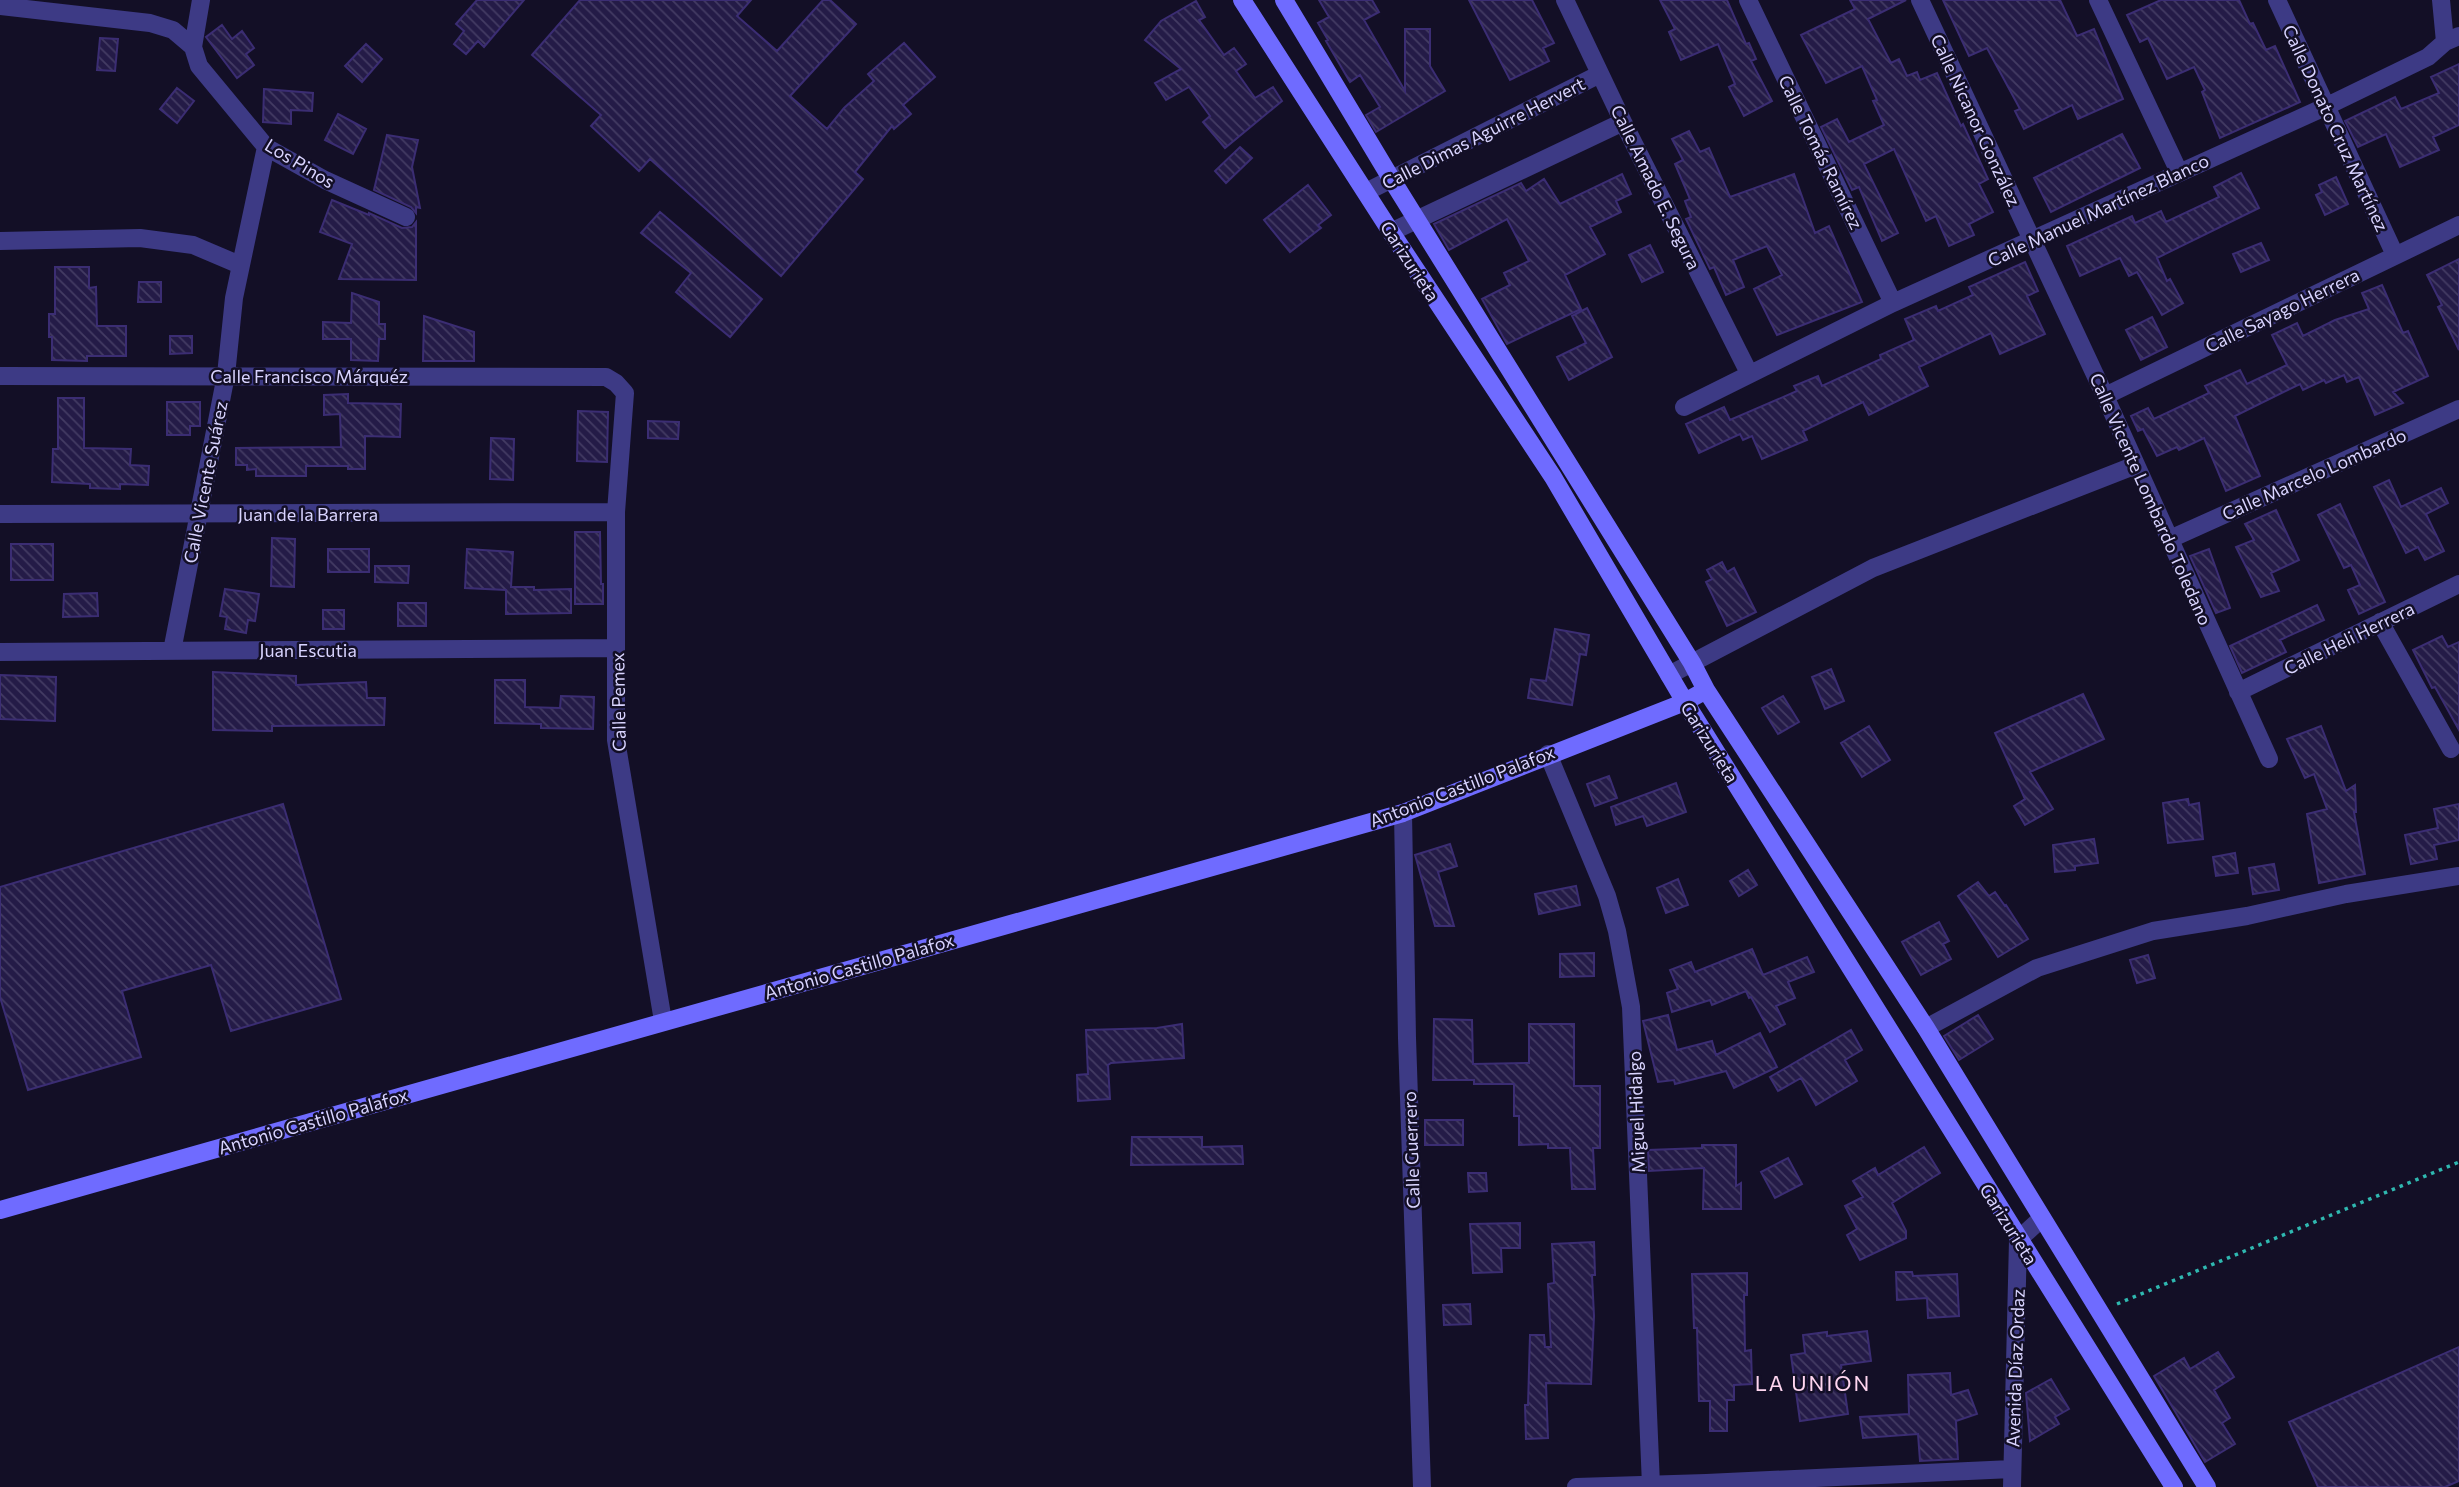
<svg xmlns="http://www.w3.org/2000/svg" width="2459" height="1487" font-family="Commissioner,sans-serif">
<defs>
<pattern id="building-back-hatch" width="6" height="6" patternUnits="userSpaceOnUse" patternTransform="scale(1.75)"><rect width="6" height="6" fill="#241b47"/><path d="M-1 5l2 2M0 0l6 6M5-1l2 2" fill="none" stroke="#433b63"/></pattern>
</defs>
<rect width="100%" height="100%" fill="#130f26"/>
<path fill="url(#building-back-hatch)" stroke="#3b2d73" stroke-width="2" d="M477 0H524L484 47 478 41 466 54 454 44 464 31 456 24Z
M580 0H751L737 16 777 51 823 0H830L856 24 790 96 827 129 844 108 874 81 868 74 904 43 935 77 903 105 911 114 894 129 892 126 855 172 863 179 781 276 650 159 639 171 591 126 601 115 532 55Z
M1319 0H1372L1379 12 1364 20 1405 91V29H1430V66L1445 91 1376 132 1366 115 1380 107 1360 75 1350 82 1326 41 1328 40 1318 23 1329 17Z
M1469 0H1532L1554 43 1543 48 1549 61 1510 80Z
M1660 0H1727L1746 44 1749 43 1756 59 1751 61 1772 101 1744 116 1729 87 1735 84 1718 44 1681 60 1669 32 1675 29Z
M1850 0H1906L1868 19 1891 63 1899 59 1907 76 1917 72 1920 80 1937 73 1961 126 1963 124 1988 179 1979 184 1993 212 1969 224 1974 235 1949 246 1936 216 1926 221 1894 149 1864 164 1898 233 1882 241 1859 187 1852 190 1821 127 1837 119 1849 142 1884 125 1873 101 1877 100 1862 66 1826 83 1801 35 1855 9Z
M1943 0H2060L2077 36 2094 29 2123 99 2078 119 2072 105 2024 129 2015 111 2020 109 1987 48 1969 56Z
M2161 0H2239L2250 24 2253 23 2266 50 2275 46 2300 102 2220 138 2202 92 2205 90 2194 67 2167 79 2148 38 2140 42 2127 15Z
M1196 1 1205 17 1199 20 1224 55 1234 48 1246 64 1236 71 1255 98 1273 87 1282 101 1225 148 1203 122 1210 116 1189 87 1166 100 1155 83 1181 69 1145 40 1161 21Z
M222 25 232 39 242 31 254 48 246 54 254 65 237 78 206 37Z
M100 38 118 39 115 71 97 70Z
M366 44 382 59 362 82 345 66Z
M2459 64V125L2433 137 2439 150 2400 167 2386 134 2358 147 2345 121 2395 97 2401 109 2439 93 2431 77Z
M177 88 194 101 177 123 160 109Z
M264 89 313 93 312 111 291 110V124L263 122Z
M338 114 366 129 353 154 325 140Z
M1689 131 1700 152 1709 148 1730 197 1794 174 1815 233 1829 226 1862 302 1777 335 1754 289 1782 275 1767 246 1733 260 1744 287 1726 295 1714 267 1710 269 1686 219 1691 217 1685 201 1690 199 1675 164 1683 160 1672 139Z
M2122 134 2140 168 2051 212 2034 178Z
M387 135 418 140 412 167 420 208 416 207V213L411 207 374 190Z
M1240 147 1252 158 1226 183 1215 171Z
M2241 173 2259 208 2157 258 2167 281 2170 279 2183 303 2162 315 2137 272 2129 276 2120 258 2080 276 2067 246 2132 216 2135 223 2161 211 2166 222 2219 197 2214 187Z
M1622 174 1631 194 1616 201 1621 212 1590 227 1605 254 1565 275 1581 309 1507 344 1482 299 1510 285 1504 273 1529 261 1507 219 1449 250 1434 224 1521 183 1526 191 1544 179 1560 204Z
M2336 177 2348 204 2325 215 2316 195 2322 192 2319 185Z
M1308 185 1331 215 1318 225 1321 228 1290 252 1264 220Z
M332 200 369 215V213L402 228 412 227 416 222V280L339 279 352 244 320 232Z
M660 212 762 299 730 337 676 292 691 273 641 233Z
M2261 243 2269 260 2241 272 2233 254Z
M1650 245 1663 272 1642 282 1629 255Z
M2459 259V350L2438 307 2442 305 2427 275Z
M2025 262 2038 291 2027 296 2045 334 2000 354 1991 333 1919 367 1928 386 1869 415 1863 402 1803 431 1807 440 1762 459 1752 436 1743 440 1740 434 1699 453 1686 424 1724 407 1730 420 1797 391 1794 386 1818 376 1822 386 1881 359 1880 355 1914 340 1905 319 1936 306 1938 311 1973 295 1969 287Z
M55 267H89V288L96 287 97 326H126V356H87V361L52 360V337H49V314H55Z
M139 282H161V302H138Z
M2382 285 2403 333 2408 331 2428 376 2393 392 2403 403 2375 415 2359 377 2347 382 2344 375 2326 383 2324 380 2303 390 2300 384 2235 416 2260 476 2226 491 2204 438 2179 450 2177 447 2157 456 2143 429 2138 431 2131 416 2148 408 2154 419 2209 393 2205 386 2240 370 2247 384 2287 365 2272 335 2297 323 2303 336 2335 320 2369 309 2362 293Z
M352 293 379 302V324H385V339H379L378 361 351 360V339H323V322L351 323Z
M1587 308 1612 357 1569 380 1557 357 1586 343 1572 316Z
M424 316 474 332V361H423Z
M2152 317 2167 347 2141 360 2126 330Z
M170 336H192V353L170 354Z
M348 394V403L401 404 400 437 365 436V469H348V466H306V476H256V469L247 470V465H236V448L341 447 340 414 324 415V395Z
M58 398H84V448L131 449 130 465 149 466 148 485 120 484V489L90 488V484L52 482 53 449H58Z
M167 402H200V426H190V435H167Z
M578 411 608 412 607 462 577 461Z
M648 421 679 422 678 439 648 438Z
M491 438 514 439 513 480 490 479Z
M2389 480 2401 507 2441 488 2448 503 2426 514 2444 551 2425 560 2418 547 2406 553 2374 487Z
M2340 504 2385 602 2359 614 2348 590 2360 585 2351 565 2344 568 2318 515Z
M2276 510 2299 560 2271 573 2279 591 2261 597 2236 547 2254 540 2245 524Z
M575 532H600L601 584H603V604H575Z
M272 538 295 539 294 587 271 586Z
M11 544H53V580H11Z
M328 549H369V572H328Z
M467 549 513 552 511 587H534V590L571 589V613L506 614V590L465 588Z
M2209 549 2230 608 2216 613 2190 556Z
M1722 562 1727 572 1734 568 1756 612 1727 626 1706 582 1712 579 1707 570Z
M375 566H409L408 583 375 582Z
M225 589 259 594 255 621 248 620 246 633 225 629 227 617 220 616Z
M97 593 98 616 63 617 64 594Z
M398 603H426V626H398Z
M2317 605 2324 620 2280 640 2286 652 2242 673 2230 646Z
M323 610H344V629H323Z
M1555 629 1589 635 1586 655 1580 654 1572 705 1528 698 1531 679 1546 681Z
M2442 636 2448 647 2459 642V730L2435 687 2432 688 2413 650Z
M1831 669 1844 701 1825 709 1812 677Z
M213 672 296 676V685L366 682 367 698H385L384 725 272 726V731L213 730Z
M0 675 56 677 55 721 0 719Z
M495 680H525V707L560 708 561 696 594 697 593 729 541 728V724L495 723Z
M2083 694 2104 739 2030 772 2053 809 2025 825 2014 806 2025 799 1995 733Z
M1783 696 1799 722 1778 734 1762 708Z
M1869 726 1890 760 1862 777 1841 743Z
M2321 726 2346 791 2355 785 2356 812H2354L2365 874 2319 883 2307 814 2327 809 2314 774 2305 778 2287 739Z
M1609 776 1617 798 1595 806 1587 784Z
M1676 783 1686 812 1647 826 1643 816 1616 825 1611 807Z
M2188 799 2189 805 2199 803 2203 839 2168 843 2163 803Z
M283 804 341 999 231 1031 211 965 122 991 141 1057 28 1090 0 997V887Z
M2459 804V840L2434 845 2437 859 2411 864 2405 835 2438 828 2434 809Z
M2094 839 2098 863 2075 866V870L2055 872 2053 845Z
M1450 844 1457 866 1438 872 1454 926H1435L1415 855Z
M2235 853 2238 873 2216 876 2213 857Z
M2274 864 2279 890 2253 894 2249 868Z
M1748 870 1757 885 1739 896 1730 881Z
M1678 879 1688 905 1666 913 1657 888Z
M1978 882 1989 896 1995 892 2005 906 2006 905 2028 939 1998 957 1958 896Z
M1576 886 1580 905 1539 914 1535 894Z
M1939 922 1949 941 1943 944 1951 959 1921 975 1902 942Z
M1752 949 1763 975 1807 957 1814 972 1788 982 1795 998 1776 1006 1785 1024 1770 1032 1751 997 1749 998 1746 991 1712 1005 1710 1000 1672 1012 1667 993 1678 989 1670 970 1691 962 1695 972Z
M1594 953V976L1560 977V954Z
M2148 955 2155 978 2137 983 2130 960Z
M1668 1015 1677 1050 1712 1041 1716 1055 1760 1033 1777 1067 1734 1088 1726 1071 1675 1084 1674 1080 1658 1082 1643 1021Z
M1978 1015 1993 1039 1959 1060 1944 1036Z
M1434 1019 1472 1020 1473 1064 1529 1063V1024H1574V1086H1600V1148H1593L1595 1189H1572L1570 1148H1548V1144L1519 1145V1116H1514V1084H1474V1080H1433Z
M1182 1024 1184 1058 1111 1063 1108 1065 1110 1099 1078 1101 1077 1075 1088 1074 1086 1030 1157 1028Z
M1851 1030 1862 1050 1845 1060 1857 1081 1816 1105 1801 1078 1778 1091 1770 1077Z
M1425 1120H1463V1145H1425Z
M1132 1137H1202V1147L1242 1146 1243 1164 1131 1165Z
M1702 1145H1736V1186L1741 1183V1209H1703L1704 1168 1649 1171 1648 1150 1702 1148Z
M1924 1147 1940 1173 1892 1203 1906 1231V1238L1860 1260 1847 1235 1857 1229 1845 1206 1863 1197 1853 1181 1875 1168 1878 1175Z
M1788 1158 1802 1184 1775 1198 1761 1172Z
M1468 1173H1486L1487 1191 1469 1192Z
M1520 1223V1248H1501L1502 1272 1473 1273 1470 1224Z
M1594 1242 1595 1275H1592L1594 1316 1591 1384 1546 1383 1548 1438 1526 1439 1525 1405H1528L1530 1335H1544L1545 1347H1551L1548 1284 1554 1283 1552 1244Z
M1896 1272H1912L1913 1276 1957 1274 1959 1316 1928 1318 1927 1298 1897 1300Z
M1747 1273V1295H1744L1745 1351 1751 1350 1752 1384 1734 1385V1400H1727V1431H1710V1401H1699L1697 1328H1694L1692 1274Z
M1470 1304 1471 1324 1444 1325 1443 1305Z
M1867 1331 1871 1361 1841 1365 1848 1414 1800 1421 1791 1355 1805 1353 1803 1335 1827 1332V1336Z
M2459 1347V1481L2445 1487H2318L2289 1422Z
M2218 1352 2234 1377 2214 1390 2230 1418 2222 1423 2235 1444 2205 1462 2154 1376 2184 1358 2190 1369Z
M1950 1373 1951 1395 1968 1390 1977 1414 1956 1421 1958 1459 1920 1461 1918 1434 1863 1438 1860 1417 1909 1414 1908 1375Z
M2051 1379 2069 1409 2055 1417 2059 1424 2030 1441 2026 1393Z"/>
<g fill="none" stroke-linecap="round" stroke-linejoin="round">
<path stroke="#2fb8b0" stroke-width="3.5" stroke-dasharray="3.5 5" stroke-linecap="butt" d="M2117 1304 2459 1162"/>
<path stroke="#3d3a85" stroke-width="18" d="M201 0 193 47 199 66 266 147 325 180 406 217
M1565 0 1623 122 1749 373
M1748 0 1893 303
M1920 0 2105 396 2269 759
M2098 0 2179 172
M2277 0 2395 255
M2441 0 2445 42
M0 6 150 23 173 30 193 47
M1366 192 1600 74
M1391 232 1623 122
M0 241 140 238 193 245 240 265
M0 376 606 377 616 383 625 393 616 512V740L663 1021
M2105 396 2459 225
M1684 407 1893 303 2327 106 2428 57 2445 42 2459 36
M0 514 616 512
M2170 539 2459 409
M2380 622 2451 749
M172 651 226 375 234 298 266 147
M0 652 616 648
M1669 675 1873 568 2136 465
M2238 692 2459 584
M1548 754 1607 896 1617 931 1631 1007 1651 1485
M1403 813 1407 1038 1422 1487
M1926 1028 2037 968 2153 931 2247 916 2346 894 2459 876
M1576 1487 1706 1483 2012 1469
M2012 1487 2018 1240 2042 1218"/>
<path stroke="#6f6bff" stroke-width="18" d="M1242 0 1391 232 1553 477 1685 702 2174 1487
M1284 0 1392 180 1692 663 1706 690 1926 1028 2207 1487
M0 1210 1403 813 1685 702 1706 690"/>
</g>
<g text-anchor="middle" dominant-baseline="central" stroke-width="5" stroke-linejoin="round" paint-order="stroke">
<g font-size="18" fill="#d9d4ff" stroke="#130f26">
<text transform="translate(1976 120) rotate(65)">Calle Nicanor González</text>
<text transform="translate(2336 128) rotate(65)">Calle Donato Cruz Martínez</text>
<text transform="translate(1483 133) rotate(-27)">Calle Dimas Aguirre Hervert</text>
<text transform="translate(1821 152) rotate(64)">Calle Tomás Ramírez</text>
<text transform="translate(300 163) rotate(31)">Los Pinos</text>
<text transform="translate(1656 187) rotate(64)">Calle Amado E. Segura</text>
<text transform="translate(2098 210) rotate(-25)">Calle Manuel Martínez Blanco</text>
<text transform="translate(1410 261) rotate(57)">Garizurieta</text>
<text transform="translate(2282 310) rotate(-26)">Calle Sayago Herrera</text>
<text x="309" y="376">Calle Francisco Márquéz</text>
<text transform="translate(2314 474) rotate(-24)">Calle Marcelo Lombardo</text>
<text transform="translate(205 482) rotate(-79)">Calle Vicente Suárez</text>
<text transform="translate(2151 499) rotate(66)">Calle Vicente Lombardo Toledano</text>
<text x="308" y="514">Juan de la Barrera</text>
<text transform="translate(2349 638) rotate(-26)">Calle Heli Herrera</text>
<text x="308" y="650">Juan Escutia</text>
<text transform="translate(618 702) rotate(-91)">Calle Pemex</text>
<text transform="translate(1710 742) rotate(58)">Garizurieta</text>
<text transform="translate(1462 786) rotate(-21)">Antonio Castillo Palafox</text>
<text transform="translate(859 966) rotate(-16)">Antonio Castillo Palafox</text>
<text transform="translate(1636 1112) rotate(-92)">Miguel Hidalgo</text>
<text transform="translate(313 1121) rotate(-16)">Antonio Castillo Palafox</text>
<text transform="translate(1411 1150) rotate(-92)">Calle Guerrero</text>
<text transform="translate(2009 1224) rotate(58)">Garizurieta</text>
<text transform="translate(2015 1368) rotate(-88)">Avenida Díaz Ordaz</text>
</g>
<g font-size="21" letter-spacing="2" fill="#ffd6f0" stroke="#130f26">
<text x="1813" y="1382">LA UNIÓN</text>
</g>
</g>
</svg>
